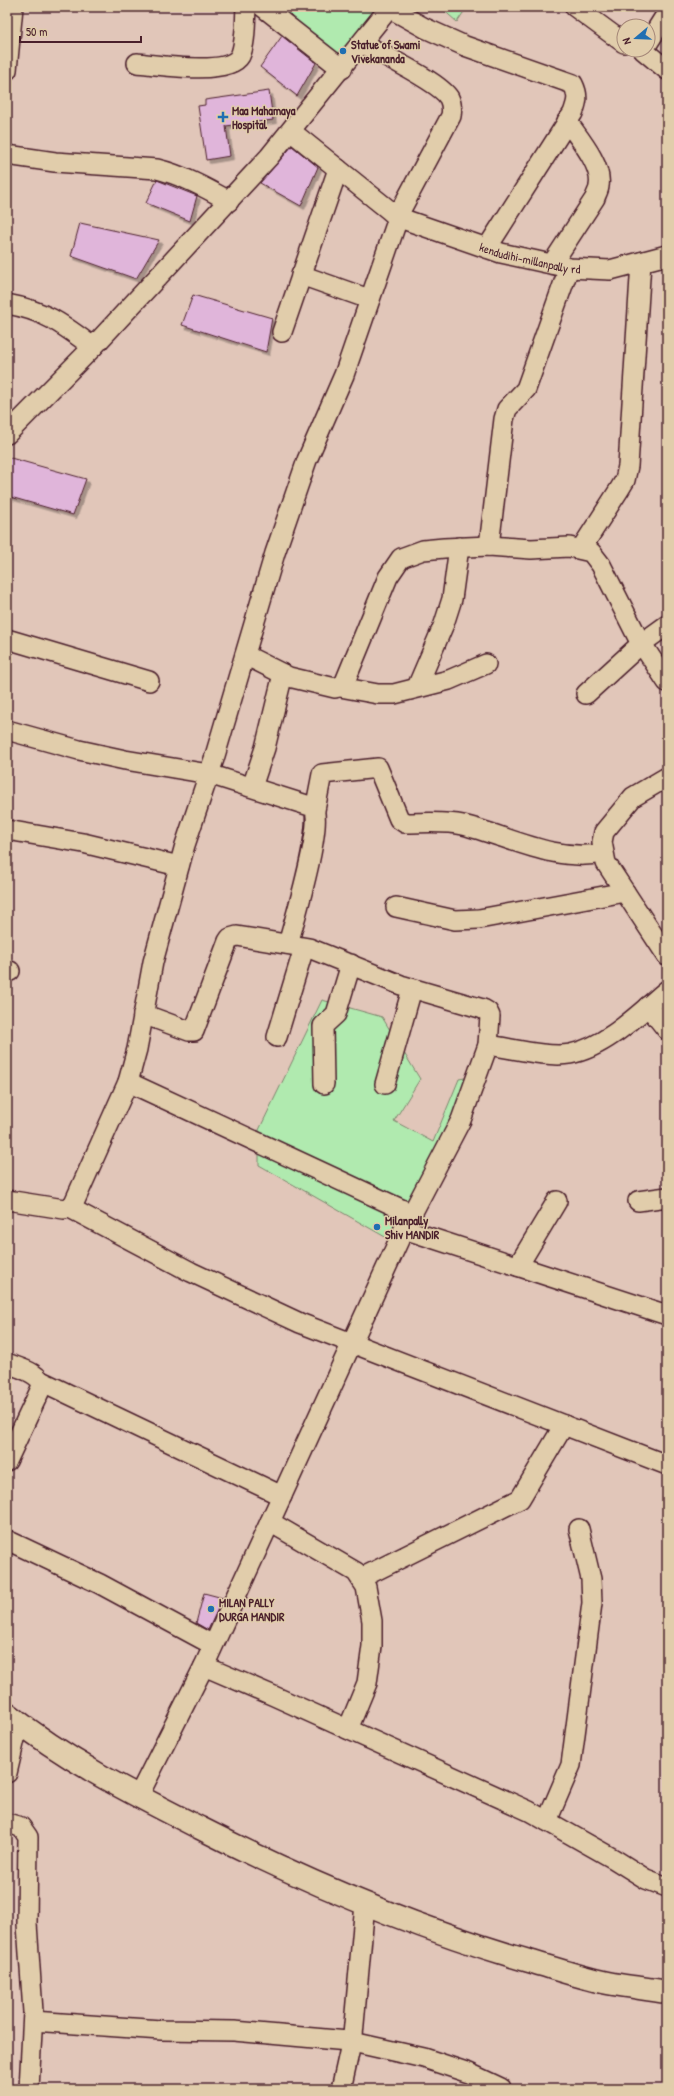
<svg xmlns="http://www.w3.org/2000/svg" width="674" height="2096" font-family="'Patrick Hand',sans-serif">
<defs>
<filter id="shadow"><feDropShadow dx="3.5" dy="3.5" stdDeviation="0" flood-color="#0004"/></filter>
</defs>
<rect width="100%" height="100%" fill="#e1c6b9"/>
<filter id="ink" filterUnits="userSpaceOnUse"><feTurbulence type="fractalNoise" baseFrequency=".025" numOctaves="2"/><feDisplacementMap in="SourceGraphic" scale="8" xChannelSelector="R" yChannelSelector="G"/><feConvolveMatrix kernelMatrix="1 2 1 2 8 2 1 2 1" color-interpolation-filters="sRGB"/></filter>
<g filter="url(#ink)">
<path fill="#b0eaaf" stroke="#7d846d" d="M268 7H394L341 64Z
M440 7H467L457 22Z
M322 1000 382 1017 420 1079 394 1121 433 1142 459 1079 476 1076 461 1120 453 1150 399 1228 393 1231 387 1238 259 1165V1130Z"/>
<path fill="#e0b5da" stroke="#4a1f2b" filter="url(#shadow)" d="M282 36 316 63 297 96 260 67Z
M269 91 273 120 226 126 230 156 206 160 198 106 205 105V100Z
M292 146 318 167 301 206 260 183Z
M157 180 197 196 190 221 146 203Z
M80 223 159 240 136 279 71 256Z
M193 295 272 318 266 352 182 325Z
M7 457 86 479 73 515 7 496Z
M204 1593 223 1598 208 1630 196 1623Z"/>
<g fill="none" stroke-linecap="round" stroke-linejoin="round">
<defs>
<g id="street">
<path d="M263 7 342 69"/>
<path d="M575 7 624 43"/>
<path d="M389 8 425 28 465 46 573 84C579 96 577 102 573 113L487 248"/>
<path id="s1" d="M362 43C380 54 440 82 449 98 452 104 452 110 451 116L397 217 501 253 569 268 610 270 667 255"/>
<path d="M648 43 667 13"/>
<path d="M643 50 667 70"/>
<path d="M137 63C157 65 229 76 240 56 246 43 245 22 246 7"/>
<path d="M7 70 13 7"/>
<path d="M7 155 55 162 157 169C182 175 206 188 229 201"/>
<path d="M552 264 595 198C596 194 599 190 599 186 603 166 578 137 567 121"/>
<path d="M301 275 369 299"/>
<path d="M7 304C46 311 62 324 93 347"/>
<path d="M282 332 338 169"/>
<path d="M7 434 93 347 269 157 390 7"/>
<path d="M489 546 504 419 507 409 526 389 569 268"/>
<path d="M581 549 619 490 625 480 628 466 641 262"/>
<path d="M7 639 149 681"/>
<path d="M245 655 289 677 335 688 344 684 388 577 401 558 423 550 444 548 489 546 531 549 569 547 591 552 601 565 638 638 667 682"/>
<path d="M340 687 378 694H394L449 680 486 664"/>
<path d="M417 687 444 624 452 599 459 547"/>
<path d="M586 694 642 643 667 625"/>
<path d="M7 730 79 750 125 760 209 774 313 807C324 822 294 922 288 944"/>
<path d="M667 777 633 797 604 832 602 842 606 863 667 956"/>
<path d="M252 787 265 748 283 674"/>
<path d="M315 810 322 774 378 768 399 819 405 823C424 823 444 821 463 825 508 836 555 863 603 853"/>
<path d="M7 830 83 843 179 866"/>
<path d="M396 907 455 920 479 919 625 892"/>
<path d="M7 971H10"/>
<path d="M648 1006 667 1030"/>
<path d="M277 1037 304 948"/>
<path d="M488 1045C511 1048 548 1058 570 1054 605 1048 641 1012 667 990"/>
<path d="M128 1082 412 1214"/>
<path d="M324 1084 323 1026 336 1014 351 964"/>
<path d="M385 1084 412 989"/>
<path d="M7 1200 64 1209 73 1205 128 1082 137 1049 153 962 185 845 214 759 275 553 307 460 344 375 396 224 397 217 389 210 292 132"/>
<path d="M638 1201 667 1197"/>
<path d="M70 1208 191 1272 300 1323 667 1465"/>
<path d="M404 1229 667 1315"/>
<path d="M518 1266 557 1201"/>
<path d="M7 1363C18 1368 40 1372 42 1386L7 1461"/>
<path d="M41 1381 282 1496"/>
<path d="M270 1522 356 1572 366 1587 372 1621V1646L367 1683 348 1729"/>
<path d="M7 1540 100 1584 213 1645"/>
<path d="M361 1578 520 1499 564 1425"/>
<path d="M204 1666 274 1696 529 1811 614 1859 646 1879 667 1887"/>
<path d="M7 1773 19 1722"/>
<path d="M138 1797 204 1666 404 1229 461 1120 488 1045 490 1016 488 1012 483 1009 401 985 309 948 237 936 230 938 228 941 194 1031H189L143 1014"/>
<path d="M547 1821 571 1765 592 1603 591 1579 579 1529"/>
<path d="M7 1823 21 1827 28 1837 27 1924 33 2012 29 2089"/>
<path d="M33 2021 161 2030 234 2031 348 2041 424 2058 469 2073 501 2088"/>
<path d="M341 2089 353 2035 365 1904"/>
</g>
<path id="primary" d="M7 1713C67 1761 131 1793 200 1828 306 1882 415 1928 529 1961 557 1969 585 1979 613 1984 631 1987 649 1989 667 1992"/>
</defs>
<use href="#street" stroke="#4a1f2b" stroke-width="22"/>
<use href="#primary" stroke="#4a1f2b" stroke-width="25"/>
<use href="#street" stroke="#e1cdab" stroke-width="19"/>
<use href="#primary" stroke="#e1cdab" stroke-width="22"/>
</g>
</g>
<g fill="#1f6fb2" stroke="#e1cdab" stroke-width="1.5">
<circle cx="343" cy="51" r="4"/>
<path d="M221 111h4v4h4v4h-4v4h-4v-4h-4v-4h4z"/>
<circle cx="377" cy="1227" r="4"/>
<circle cx="211" cy="1609" r="4"/>
</g>
<g text-anchor="middle" dominant-baseline="central" stroke-width="3" stroke-linejoin="round" paint-order="stroke">
<g font-size="12" font-weight="bold" fill="#4a1f2b" stroke="#e1cdab" text-anchor="start">
<text x="351" y="44">Statue of Swami<tspan x="351" dy="14">Vivekananda</tspan></text>
<text x="232" y="110">Maa Mahamaya<tspan x="232" dy="14">Hospital</tspan></text>
<text x="385" y="1220">Milanpally<tspan x="385" dy="14">Shiv MANDIR</tspan></text>
<text x="219" y="1602">MILAN PALLY<tspan x="219" dy="14">DURGA MANDIR</tspan></text>
</g>
<g font-size="12" fill="#4a1f2b" stroke="#e1cdab">
<text stroke="none"><textPath href="#s1" startOffset="376">kendudihi-millanpally rd</textPath></text>
</g>
</g>
<rect width="674" height="2096" fill="none" stroke="#e1cdab" stroke-width="24"/>
<rect x="12" y="12" width="650" height="2072" fill="none" stroke="#4a1f2b" stroke-width="1.5" filter="url(#ink)"/>
<g transform="translate(636 38) rotate(251)"><circle r="19" fill="#e1cdab" stroke="#a58778"/>
<path d="M0-3L7 15L0 10L-7 15Z" fill="#1f6fb2"/>
<text y="-6" font-size="11" font-weight="bold" text-anchor="middle" fill="#4a1f2b">N</text>
</g>
<path d="M20 36v6h121v-6" fill="none" stroke="#4a1f2b" stroke-width="2"/>
<text x="26" y="36" font-size="12" fill="#4a1f2b" stroke="#e1cdab" stroke-width="3" paint-order="stroke">50 m</text>
</svg>
